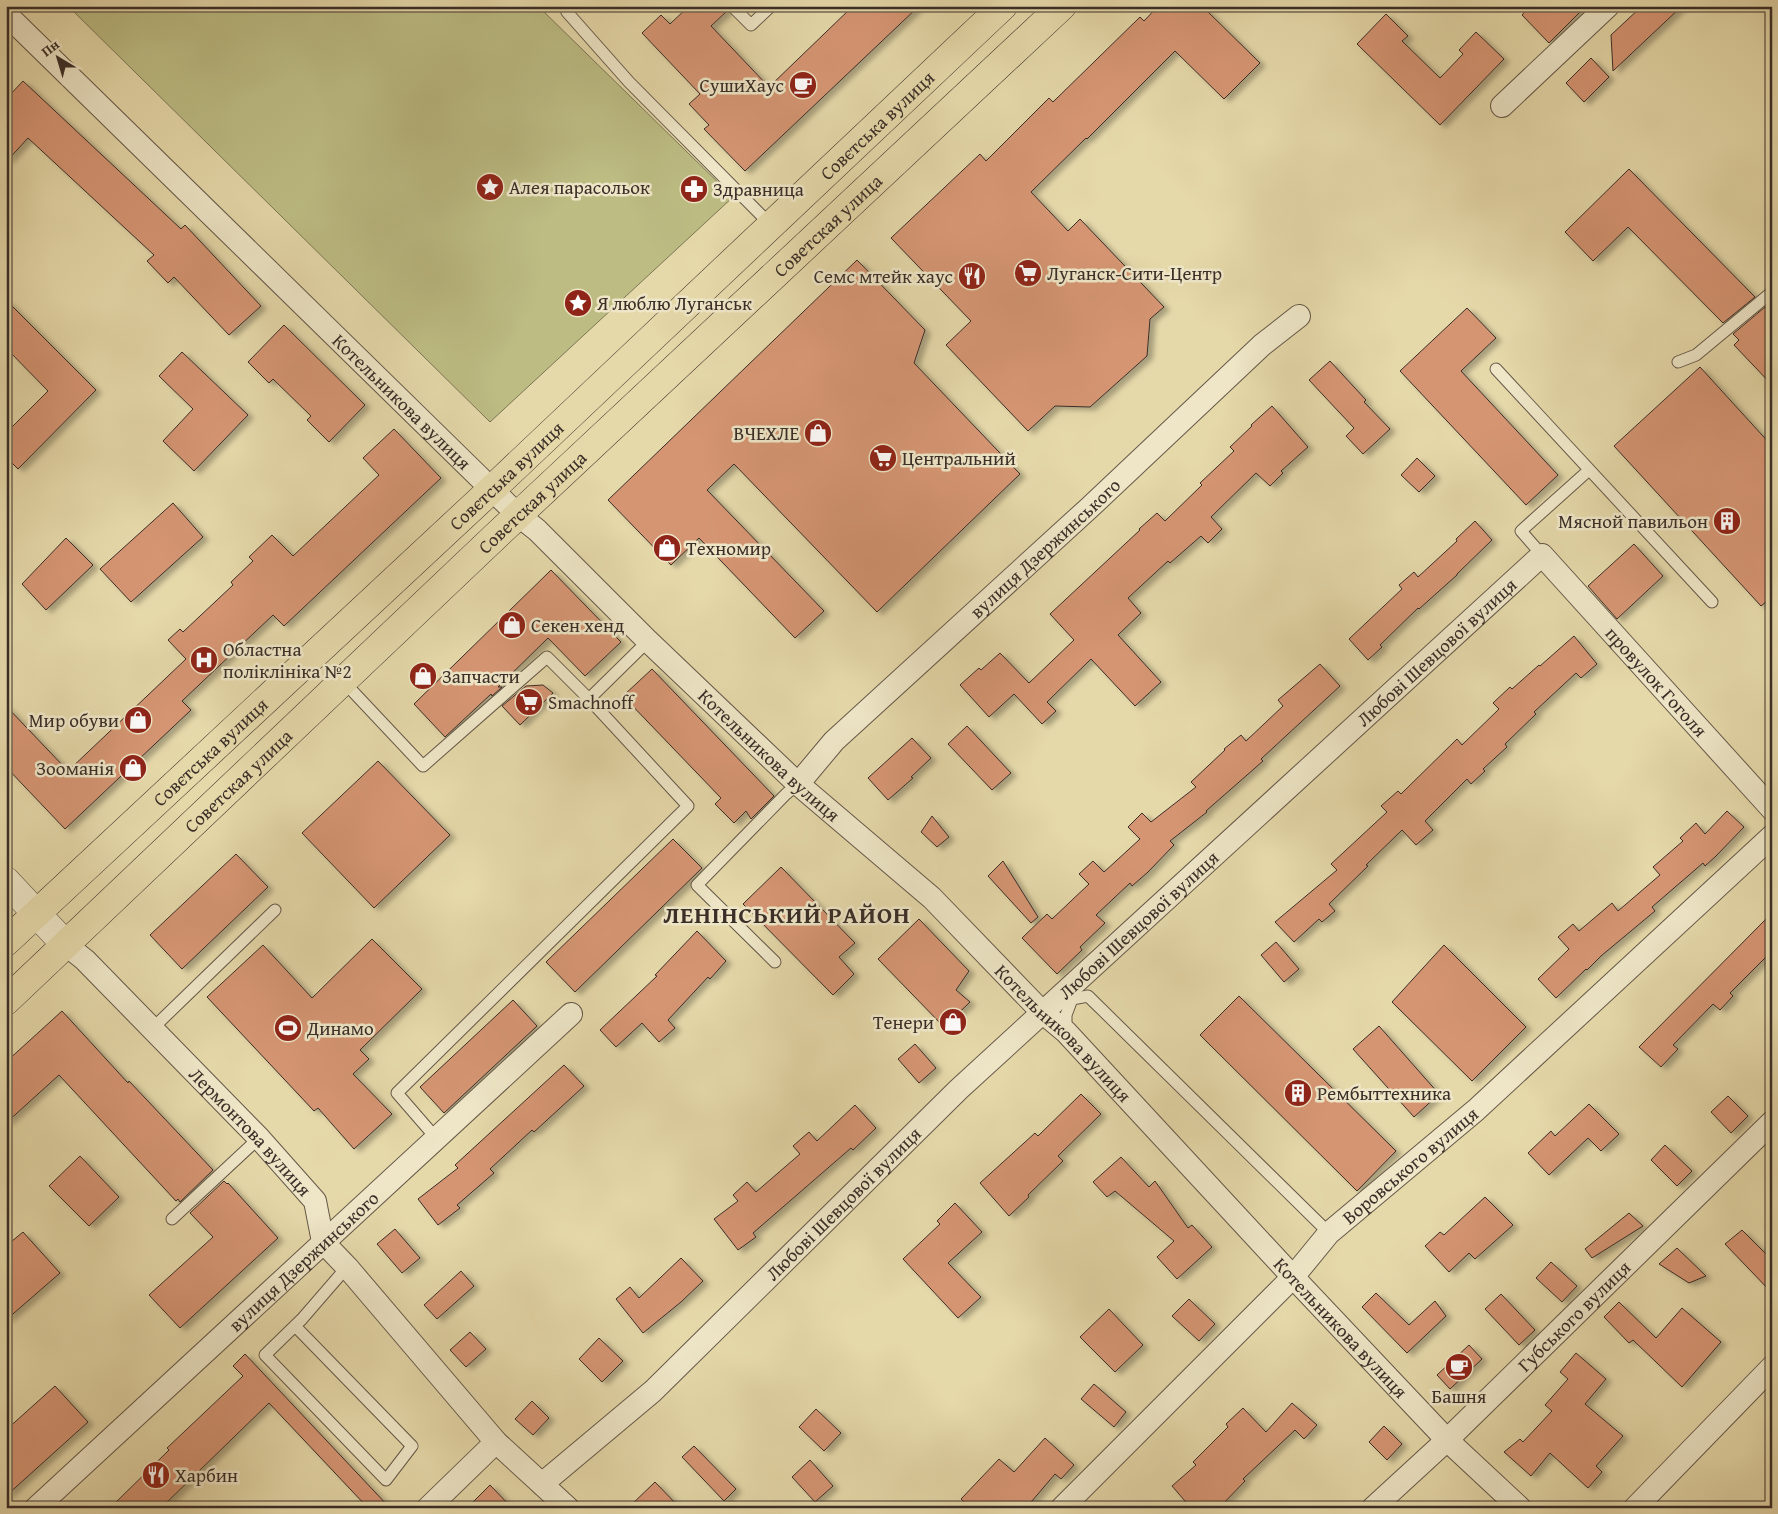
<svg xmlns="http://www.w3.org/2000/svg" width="1778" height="1514" font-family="'Gentium Book Plus',serif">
<defs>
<filter id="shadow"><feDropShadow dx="5.5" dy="3" stdDeviation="2.5" flood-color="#0004"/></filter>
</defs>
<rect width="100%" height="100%" fill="#e5d8a9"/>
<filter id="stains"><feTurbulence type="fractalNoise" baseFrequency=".004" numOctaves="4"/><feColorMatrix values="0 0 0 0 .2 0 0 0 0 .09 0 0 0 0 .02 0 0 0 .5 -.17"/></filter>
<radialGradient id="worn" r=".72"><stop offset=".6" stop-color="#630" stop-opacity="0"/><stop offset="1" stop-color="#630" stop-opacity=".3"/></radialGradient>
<path fill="#bcbc83" stroke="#7b7556" d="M68 6H538L733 197 490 422Z"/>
<path fill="#d59573" stroke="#3a2e28" filter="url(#shadow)" d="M689 6H725L727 11 711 26 769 87 853 6H919L745 171 704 129 709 125 689 104 700 94 642 33 661 15 670 24Z
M1158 6H1202L1260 63 1224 99 1175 51 1087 139 1086 138 1031 192 1068 231 1080 219 1164 307 1150 319 1147 356 1090 407 1055 406 1028 431 946 345 971 321 891 238 980 154 986 161 1049 98 1053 102 1140 17 1144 21Z
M1530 6H1586L1549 43 1522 15Z
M1642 6H1682L1613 71 1611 35Z
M1386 14 1408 36 1402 41 1440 78 1463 54 1459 50 1476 32 1504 59 1440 125 1357 44Z
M1591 58 1609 77 1584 102 1566 83Z
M23 81 181 229 185 225 261 306 229 335 174 277 168 283 147 261 154 255 28 138 6 162V99Z
M1629 169 1755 297 1723 323 1628 227 1593 261 1565 232Z
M857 260 925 330 914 363 1020 474 877 612 734 464 707 490 824 611 795 638 699 538 671 565 608 500Z
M6 300 96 390 18 469 6 457V433L48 391 6 348Z
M1765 307 1772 314V385L1734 345 1739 340 1733 334Z
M1467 308 1496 338 1461 371 1558 475 1526 505 1400 371Z
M284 325 365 405 329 442 307 420 311 416 273 379 269 383 248 362Z
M182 352 248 415 194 471 163 441 193 409 159 376Z
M1330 361 1366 400 1364 402 1390 429 1363 454 1346 436 1354 428 1309 380Z
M1700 367 1772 446V597L1761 606 1614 446Z
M1272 406 1308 447 1281 471 1283 473 1270 486 1256 473 1211 517 1222 529 1208 543 1201 536 1170 563 1168 561 1128 598 1141 613 1118 635 1161 682 1135 706 1091 659 1047 702 1056 711 1042 724 1014 694 989 717 960 685 979 668 981 670 1000 653 1029 683 1074 640 1050 614 1140 530 1139 529 1157 513 1165 521 1202 485 1200 483 1234 451 1230 447 1252 426 1251 425Z
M394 429 441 478 284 626 273 615 182 701 191 710 65 829 6 767V706L68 771 186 659 168 640 180 629 183 632 233 585 231 582 253 561 249 557 272 535 293 556 379 475 363 458Z
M1417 458 1435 476 1419 492 1401 475Z
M173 503 203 537 131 602 100 569Z
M1475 521 1492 540 1457 574V575L1419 609 1418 608 1380 645 1382 647 1368 660 1349 639 1402 589 1399 585 1414 572 1418 577 1457 541 1456 539Z
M66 538 93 565 46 610 22 584Z
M1634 544 1663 576 1617 619 1588 586Z
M551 570 621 642 585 676 548 638 498 687H502L492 696 491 694 445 737 414 704Z
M1574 636 1597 664 1581 678 1576 673 1534 712 1536 714 1505 744 1507 747 1483 769 1485 771 1471 784 1467 779 1425 821 1433 830 1416 845 1402 830 1366 865 1368 866 1329 904 1335 911 1322 922 1319 919 1294 942 1275 922 1337 870 1331 864 1387 812 1381 806 1398 791 1401 794 1457 739 1462 745 1499 709 1493 703 1510 687 1512 689 1539 665 1540 666Z
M1320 664 1340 686 1261 759 1263 761 1206 811 1207 812 1170 841 1174 845 1148 872 1132 886 1130 883 1096 915 1105 923 1080 947 1082 950 1057 974 1022 938 1047 914 1052 919 1089 884 1079 874 1093 861 1104 872 1140 839 1128 827 1142 813 1151 822 1196 787 1191 782 1225 750 1224 749 1241 735 1246 741 1283 706 1278 700Z
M652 669 774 796 751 819 746 811 734 823 715 804 721 798 623 696Z
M543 685 553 693 520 725 502 706 526 686Z
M967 726 1011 773 992 790 948 744Z
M912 738 931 758 911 777 913 778 888 800 868 778Z
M378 761 450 835 374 908 302 833Z
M1727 811 1744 827 1716 856 1705 866 1703 863 1652 907 1655 911 1601 956 1587 970 1586 969 1556 998 1538 979 1569 949 1558 937 1573 924 1579 931 1612 903 1618 911 1660 875 1653 867 1683 841 1680 838 1696 823 1705 834Z
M932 816 949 837 937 847 921 832Z
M673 839 702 868 575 992 546 962Z
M236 854 268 887 182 969 150 935Z
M1003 861 1038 917 1031 923 988 876Z
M781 867 855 943 839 957 854 974 833 995 743 904Z
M1772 913V951L1730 993 1733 996 1720 1010 1713 1004 1673 1045 1678 1049 1661 1067 1639 1047Z
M919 919 969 971 956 990 970 1002 944 1027 878 959Z
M697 931 726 961 710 979 708 977 668 1020 675 1028 659 1042 642 1023 616 1047 600 1030 657 976 655 975Z
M372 939 422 989 360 1050 369 1059 353 1074 392 1114 354 1149 318 1108 314 1111 207 997 263 945 312 998Z
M1276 942 1299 969 1284 982 1261 955Z
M1444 945 1526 1027 1472 1081 1392 1002Z
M1239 996 1396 1151 1357 1191 1200 1035Z
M513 1000 537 1026 444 1113 420 1087Z
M62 1011 128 1083 129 1081 213 1170 180 1202 178 1199 176 1201 59 1075 6 1123V1062Z
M1379 1026 1439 1094 1414 1117 1353 1049Z
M915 1044 936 1068 919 1083 898 1059Z
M564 1065 584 1086 534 1132 532 1130 490 1169 494 1173 457 1205 460 1208 438 1225 418 1199 458 1168 455 1165Z
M1081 1094 1101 1114 1058 1156 1063 1161 1028 1195 1029 1197 1009 1216 980 1183 1035 1133 1038 1136Z
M1728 1096 1748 1116 1731 1133 1711 1112Z
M1589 1104 1619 1134 1601 1151 1588 1138 1549 1175 1528 1153 1551 1131 1555 1136Z
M855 1105 876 1128 853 1150 851 1148 753 1233 756 1237 738 1250 714 1219 738 1201 733 1195 747 1182 756 1192 800 1154 793 1146 809 1132 817 1141Z
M1665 1145 1692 1171 1677 1186 1651 1160Z
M80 1156 119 1197 89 1226 49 1186Z
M1121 1157 1149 1187 1155 1181 1188 1228 1192 1225 1212 1247 1177 1279 1157 1257 1174 1241 1115 1191 1107 1197 1093 1182Z
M224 1181 227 1184 228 1183 278 1238 180 1328 149 1295 213 1237 190 1213Z
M1485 1197 1513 1225 1475 1259 1469 1253 1449 1272 1425 1246 1440 1232 1444 1235Z
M955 1203 982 1232 948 1263 981 1297 958 1318 903 1259 940 1224 937 1221Z
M1629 1213 1643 1226 1592 1258 1585 1249Z
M395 1229 420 1258 402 1273 377 1244Z
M1742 1230 1772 1260V1293L1725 1244Z
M23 1232 60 1273 6 1320V1246Z
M1677 1248 1706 1276 1689 1283 1659 1264Z
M681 1258 703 1281 681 1302 643 1333 616 1299 630 1287 639 1298Z
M1551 1262 1577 1286 1562 1302 1536 1278Z
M461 1271 474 1286 437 1319 424 1305Z
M1376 1293 1409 1325 1435 1301 1446 1316 1407 1353 1362 1307Z
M1501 1294 1535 1330 1519 1345 1485 1309Z
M1189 1299 1215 1324 1199 1341 1172 1316Z
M1619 1302 1656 1338 1682 1308 1721 1342 1682 1387 1633 1340 1629 1343 1604 1317Z
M1109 1309 1143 1345 1115 1372 1080 1337Z
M470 1332 486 1349 466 1367 450 1350Z
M599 1338 623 1361 602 1382 579 1359Z
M1469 1345 1482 1359 1450 1389 1437 1375Z
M1576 1353 1606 1379 1585 1404 1623 1436 1596 1466 1602 1472 1588 1488 1550 1453 1531 1476 1504 1452 1520 1439 1523 1442 1552 1411 1545 1405 1568 1379 1560 1372Z
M245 1354 390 1508H368L269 1403 161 1508H110L169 1450 167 1448 243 1376 233 1366Z
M1094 1384 1126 1412 1114 1427 1081 1399Z
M55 1386 88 1422 6 1496V1430Z
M532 1401 549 1418 533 1435 515 1419Z
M1292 1403 1317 1425 1304 1439 1295 1430 1243 1479 1245 1481 1219 1508H1191L1172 1486 1196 1465 1193 1462 1228 1427 1226 1424 1243 1408 1266 1432Z
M816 1409 841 1433 824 1451 799 1427Z
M1384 1426 1402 1444 1387 1460 1369 1442Z
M1045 1438 1074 1465 1061 1479 1055 1474 1026 1508H970L961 1499 999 1459 1014 1472Z
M694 1446 736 1489 724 1501 682 1457Z
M810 1460 833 1486 815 1502 792 1477Z
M655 1482 680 1508H628Z
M490 1485 512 1508H467Z"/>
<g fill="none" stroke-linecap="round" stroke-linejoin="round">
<defs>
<path id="service" d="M572 6 567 12 629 82 771 225
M732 6 751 25 771 6
M1678 362 1696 355 1772 292
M1496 369 1712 602
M1542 555 1521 531 1589 470
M343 681 423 766 547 657 589 699 688 806 397 1093 436 1138
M589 699 648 641
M775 962 697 885 786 794 798 784
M152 1029 275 910
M1066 1032V1015L1072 999 1088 996 1329 1233
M172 1219 259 1138
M295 1326 412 1446 386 1480 265 1355 302 1319 347 1267"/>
<g id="minor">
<path id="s1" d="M6 14 518 515 537 530 648 641 798 784 932 898 1042 1012 1066 1032 1293 1277 1447 1440 1520 1508"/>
<path d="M1502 106 1608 6"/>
<path id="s2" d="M798 784 834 741 1088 509 1262 345 1299 316"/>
<path id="s3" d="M65 944 85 960 259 1138 315 1201 323 1242 347 1267 496 1442 568 1508"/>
<path id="s4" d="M542 1484 653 1391 959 1089 1542 555 1772 809"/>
<path id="s5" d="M36 1508 571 1014"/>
<path d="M428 1508 496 1442"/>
<path id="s6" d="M1062 1508 1293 1277 1329 1233 1476 1110 1772 836"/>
<path id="s7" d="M1373 1508 1447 1440 1772 1122"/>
<path d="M1635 1508 1772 1367"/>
</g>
<path id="tertiary" d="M6 881 65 944"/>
<g id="primary">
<path id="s8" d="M6 942 492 489 1003 6"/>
<path id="s9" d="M6 1001 500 532 1062 6"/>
</g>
</defs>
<use href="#service" stroke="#655848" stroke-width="13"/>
<use href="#minor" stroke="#655848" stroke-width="24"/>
<use href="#tertiary" stroke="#655848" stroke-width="29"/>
<use href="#primary" stroke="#3a2e28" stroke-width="29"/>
<use href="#service" stroke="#eee6c7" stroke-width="11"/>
<use href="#minor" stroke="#eee6c7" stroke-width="22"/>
<use href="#tertiary" stroke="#eee6c7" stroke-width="28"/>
<use href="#primary" stroke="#e5d8a9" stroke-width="28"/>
</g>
<defs>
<symbol id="cafe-disc" viewBox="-11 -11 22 22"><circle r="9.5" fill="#8f2418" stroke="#eee6c7"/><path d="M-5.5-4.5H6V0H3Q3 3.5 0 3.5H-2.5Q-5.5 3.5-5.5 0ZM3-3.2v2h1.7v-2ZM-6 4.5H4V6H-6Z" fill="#fff"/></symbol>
<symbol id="sight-disc" viewBox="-11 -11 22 22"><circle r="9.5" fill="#8f2418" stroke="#eee6c7"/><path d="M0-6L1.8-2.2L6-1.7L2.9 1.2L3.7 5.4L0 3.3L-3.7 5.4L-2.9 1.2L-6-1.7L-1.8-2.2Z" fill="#fff"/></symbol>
<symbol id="pharmacy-disc" viewBox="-11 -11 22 22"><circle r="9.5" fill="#8f2418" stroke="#eee6c7"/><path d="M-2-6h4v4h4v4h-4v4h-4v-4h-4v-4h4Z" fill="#fff"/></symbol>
<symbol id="supermarket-disc" viewBox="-11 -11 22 22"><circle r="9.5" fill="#8f2418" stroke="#eee6c7"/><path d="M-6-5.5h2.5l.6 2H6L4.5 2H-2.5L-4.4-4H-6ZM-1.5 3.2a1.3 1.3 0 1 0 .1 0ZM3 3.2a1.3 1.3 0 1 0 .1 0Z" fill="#fff"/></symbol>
<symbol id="restaurant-disc" viewBox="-11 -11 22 22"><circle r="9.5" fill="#8f2418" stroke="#eee6c7"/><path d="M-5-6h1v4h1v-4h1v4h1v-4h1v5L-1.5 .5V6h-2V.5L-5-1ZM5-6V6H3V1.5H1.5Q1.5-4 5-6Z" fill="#fff"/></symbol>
<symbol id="shop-disc" viewBox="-11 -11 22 22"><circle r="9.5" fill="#8f2418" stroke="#eee6c7"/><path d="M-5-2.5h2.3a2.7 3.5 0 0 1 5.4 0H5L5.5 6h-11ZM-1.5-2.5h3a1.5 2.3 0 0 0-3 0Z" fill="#fff"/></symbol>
<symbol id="building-disc" viewBox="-11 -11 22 22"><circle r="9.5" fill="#8f2418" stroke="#eee6c7"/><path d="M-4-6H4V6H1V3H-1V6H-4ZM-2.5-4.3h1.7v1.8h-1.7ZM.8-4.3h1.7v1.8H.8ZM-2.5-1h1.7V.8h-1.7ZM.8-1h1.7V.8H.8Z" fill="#fff"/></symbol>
<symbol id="hospital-disc" viewBox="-11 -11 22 22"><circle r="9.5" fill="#8f2418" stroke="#eee6c7"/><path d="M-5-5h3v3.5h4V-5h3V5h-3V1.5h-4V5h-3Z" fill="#fff"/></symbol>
<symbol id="stadium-disc" viewBox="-11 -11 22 22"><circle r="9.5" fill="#8f2418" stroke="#eee6c7"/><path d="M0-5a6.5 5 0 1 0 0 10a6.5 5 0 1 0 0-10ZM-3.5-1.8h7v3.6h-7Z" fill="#fff"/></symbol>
</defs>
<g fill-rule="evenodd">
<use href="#cafe-disc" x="787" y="69" width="32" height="32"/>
<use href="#sight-disc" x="474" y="171" width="32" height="32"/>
<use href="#pharmacy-disc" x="678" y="173" width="32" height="32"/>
<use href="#supermarket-disc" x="1012" y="257" width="32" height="32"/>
<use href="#restaurant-disc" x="956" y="260" width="32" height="32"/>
<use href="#sight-disc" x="562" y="287" width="32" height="32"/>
<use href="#shop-disc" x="802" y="417" width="32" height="32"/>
<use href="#supermarket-disc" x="867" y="442" width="32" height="32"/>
<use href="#building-disc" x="1711" y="505" width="32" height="32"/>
<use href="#shop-disc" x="651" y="532" width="32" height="32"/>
<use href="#shop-disc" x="496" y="609" width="32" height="32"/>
<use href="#hospital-disc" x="188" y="644" width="32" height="32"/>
<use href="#shop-disc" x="407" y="660" width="32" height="32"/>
<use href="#supermarket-disc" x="513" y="686" width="32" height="32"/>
<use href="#shop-disc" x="122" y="704" width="32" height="32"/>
<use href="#shop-disc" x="117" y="752" width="32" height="32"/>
<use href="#shop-disc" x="937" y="1006" width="32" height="32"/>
<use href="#stadium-disc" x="272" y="1012" width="32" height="32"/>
<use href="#building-disc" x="1282" y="1077" width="32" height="32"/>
<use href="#cafe-disc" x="1443" y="1351" width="32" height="32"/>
<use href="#restaurant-disc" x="140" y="1459" width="32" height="32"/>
</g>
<g text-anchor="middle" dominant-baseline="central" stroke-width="5" stroke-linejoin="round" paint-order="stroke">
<g font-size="19" fill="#3a2e28" stroke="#eee6c7" text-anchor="start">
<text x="784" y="85" text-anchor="end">СушиХаус</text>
<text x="509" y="187">Алея парасольок</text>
<text x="713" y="189">Здравница</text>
<text x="1047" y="273">Луганск-Сити-Центр</text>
<text x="953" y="276" text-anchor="end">Семс мтейк хаус</text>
<text x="597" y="303">Я люблю Луганськ</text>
<text x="799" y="433" text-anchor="end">ВЧЕХЛЕ</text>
<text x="902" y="458">Центральний</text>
<text x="1708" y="521" text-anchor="end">Мясной павильон</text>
<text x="686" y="548">Техномир</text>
<text x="531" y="625">Секен хенд</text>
<text x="223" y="649">Областна<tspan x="223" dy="22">поліклініка №2</tspan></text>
<text x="442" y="676">Запчасти</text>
<text x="548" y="702">Smachnoff</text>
<text x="119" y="720" text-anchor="end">Мир обуви</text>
<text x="114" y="768" text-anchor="end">Зооманія</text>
<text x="934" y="1022" text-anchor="end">Тенери</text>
<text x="307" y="1028">Динамо</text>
<text x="1317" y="1093">Рембыттехника</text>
<text x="1459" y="1396" text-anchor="middle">Башня</text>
<text x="175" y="1475">Харбин</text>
</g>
<g font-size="19" fill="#3a2e28" stroke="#eee6c7">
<text stroke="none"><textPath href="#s8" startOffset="1194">Совєтська вулиця</textPath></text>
<text stroke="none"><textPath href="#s9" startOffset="1130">Советская улица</textPath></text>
<text stroke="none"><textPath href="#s1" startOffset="554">Котельникова вулиця</textPath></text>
<text stroke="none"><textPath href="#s8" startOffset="684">Совєтська вулиця</textPath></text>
<text stroke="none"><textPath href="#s9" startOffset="725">Советская улица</textPath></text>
<text stroke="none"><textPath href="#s2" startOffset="342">вулиця Дзержинського</textPath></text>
<text stroke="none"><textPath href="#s4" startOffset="1222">Любові Шевцової вулиця</textPath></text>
<text stroke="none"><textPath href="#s4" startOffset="1536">провулок Гоголя</textPath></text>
<text stroke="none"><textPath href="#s8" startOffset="279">Совєтська вулиця</textPath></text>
<text stroke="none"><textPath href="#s1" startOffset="1064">Котельникова вулиця</textPath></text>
<text stroke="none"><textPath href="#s9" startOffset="320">Советская улица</textPath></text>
<text stroke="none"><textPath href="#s4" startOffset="818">Любові Шевцової вулиця</textPath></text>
<text stroke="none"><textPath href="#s1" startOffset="1469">Котельникова вулиця</textPath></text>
<text stroke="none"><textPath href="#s3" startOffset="264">Лермонтова вулиця</textPath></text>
<text stroke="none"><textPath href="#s6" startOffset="489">Воровського вулиця</textPath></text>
<text stroke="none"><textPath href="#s4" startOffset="412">Любові Шевцової вулиця</textPath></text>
<text stroke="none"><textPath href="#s5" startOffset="364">вулиця Дзержинського</textPath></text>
<text stroke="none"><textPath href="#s7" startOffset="278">Губського вулиця</textPath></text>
<text stroke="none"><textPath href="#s1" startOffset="1874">Котельникова вулиця</textPath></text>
</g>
<g font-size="24" font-weight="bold" letter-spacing="1" fill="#3a2e28" stroke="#eee6c7">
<text x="787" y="914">ЛЕНІНСЬКИЙ РАЙОН</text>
</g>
</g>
<rect width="1778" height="1514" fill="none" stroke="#e5d8a9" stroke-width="25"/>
<rect x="8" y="8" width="1763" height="1499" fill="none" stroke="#3a2e28" stroke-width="2.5"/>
<rect x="12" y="12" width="1753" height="1489" fill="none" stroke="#3a2e28"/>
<g transform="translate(58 58) rotate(322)" stroke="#eee6c7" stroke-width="4" paint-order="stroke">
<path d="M0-4L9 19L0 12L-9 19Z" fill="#3a2e28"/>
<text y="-8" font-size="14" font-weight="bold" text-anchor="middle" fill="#3a2e28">Пн</text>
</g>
<rect width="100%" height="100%" filter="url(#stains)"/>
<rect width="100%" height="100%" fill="url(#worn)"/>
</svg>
